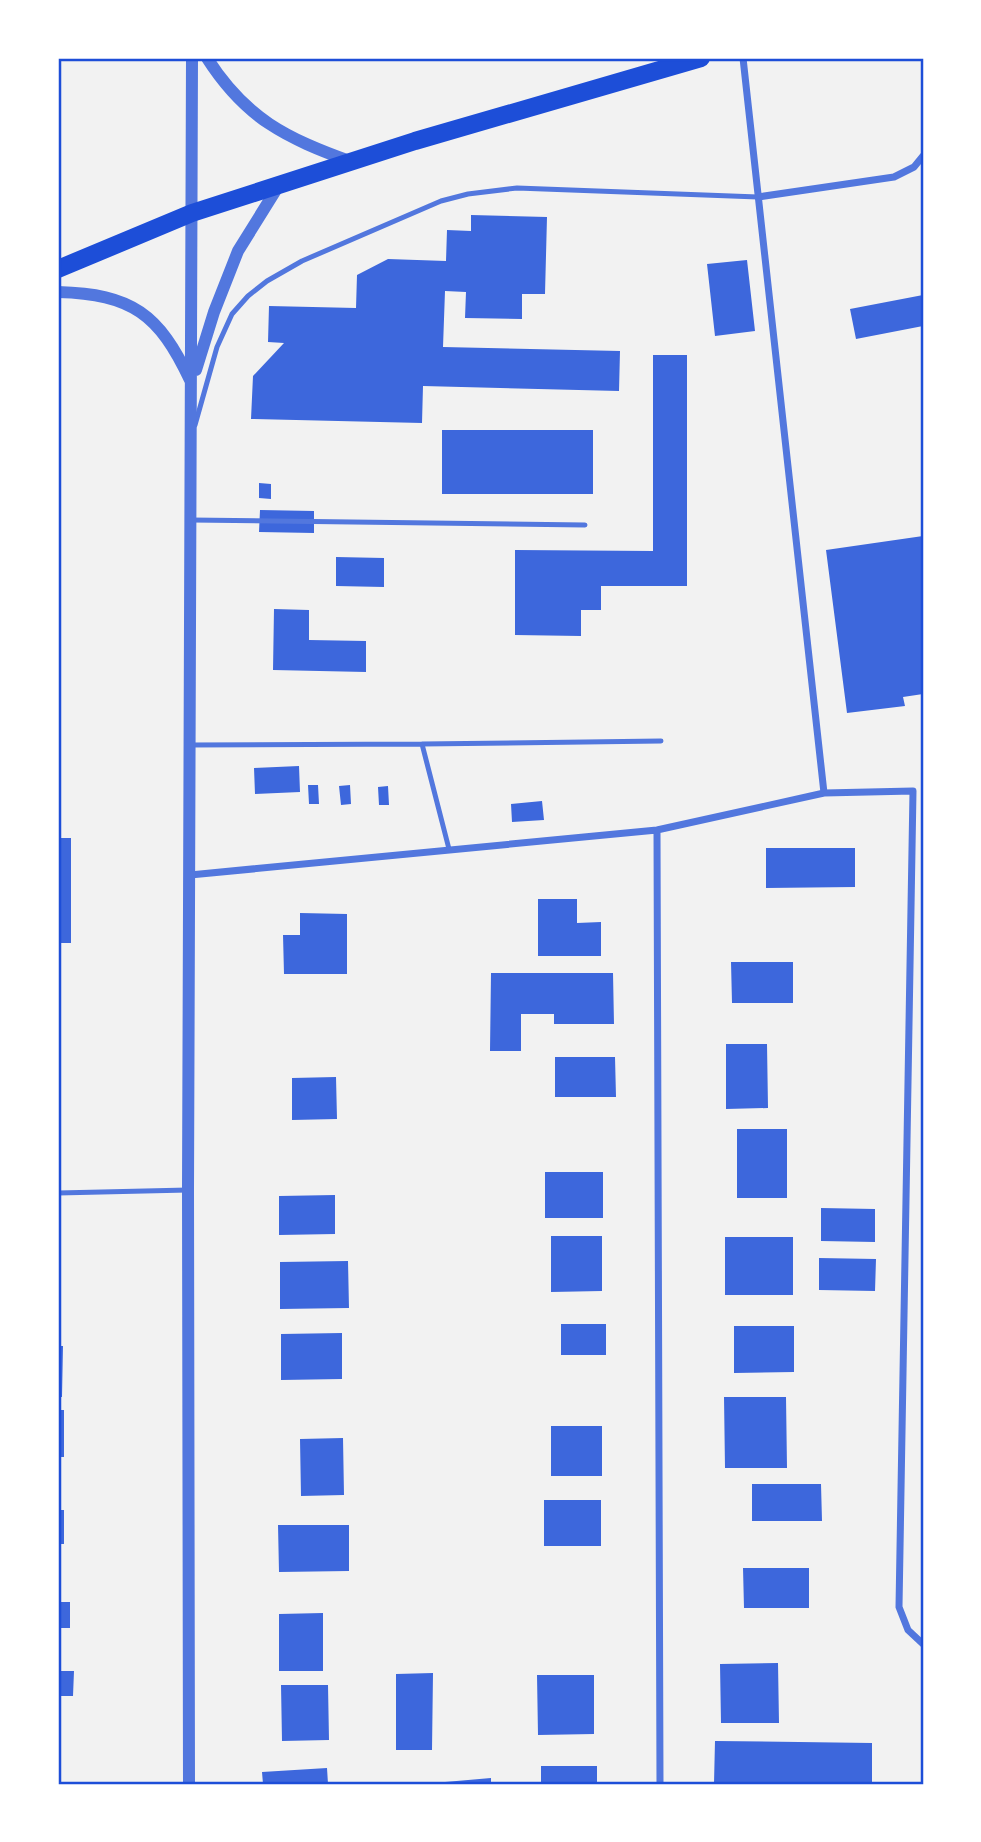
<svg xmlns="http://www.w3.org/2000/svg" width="981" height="1842" font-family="Roboto,sans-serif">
<rect width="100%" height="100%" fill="#f2f2f2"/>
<path fill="#3d67dc" d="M471 215 547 217 545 294H522V319L465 318 466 292 445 291 443 347 620 351 619 391 423 386 422 423 251 419 253 376 284 343 268 342 269 306 356 308 357 275 388 259 446 261 447 230 471 231Z
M747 260 755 331 715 336 707 264Z
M923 295V326L856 339 850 309Z
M653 355H687V586H601V610H581V636L515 635V550L653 551Z
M442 430H593V494H442Z
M259 483 271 484V499L259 498Z
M260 510 314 511V533L259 532Z
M923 536V694L903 697 905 706 847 713 826 550Z
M336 557 384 558V587L336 586Z
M274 609 309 610V640L366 641V672L273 670Z
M299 766 300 792 255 794 254 768Z
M308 785H318L319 804H309Z
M350 785 351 804 341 805 339 786Z
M388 786 389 805H379L378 787Z
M542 801 544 820 512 822 511 804Z
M58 838H71V943H58Z
M766 848H855V887L766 888Z
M538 899H577V923L601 922V956H538Z
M300 913 347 914V974H284L283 935H300Z
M731 962H793V1003H732Z
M491 973H613L614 1024H554V1014H521V1051H490Z
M726 1044H767L768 1108 726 1109Z
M555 1057H615L616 1097H555Z
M336 1077 337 1119 292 1120V1078Z
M737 1129H787V1198H737Z
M545 1172H603V1218H545Z
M335 1195V1234L279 1235V1196Z
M821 1208 875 1209V1242L821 1241Z
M551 1236H602V1291L551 1292Z
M725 1237H793V1295H725Z
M819 1258 876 1259 875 1291 819 1290Z
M348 1261 349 1308 280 1309V1262Z
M561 1324H606V1355H561Z
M734 1326H794V1372L734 1373Z
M342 1333V1379L281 1380V1334Z
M58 1346H63L62 1397H58Z
M724 1397H786L787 1468H725Z
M58 1410H64V1457H58Z
M551 1426H602V1476H551Z
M343 1438 344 1495 301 1496 300 1439Z
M752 1484H821L822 1521H752Z
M544 1500H601V1546H544Z
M58 1510H64V1544H58Z
M278 1525H349V1571L279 1572Z
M743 1568H809V1608H744Z
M58 1602H70V1628H58Z
M323 1613V1671H279V1614Z
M778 1663 779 1723H721L720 1664Z
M58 1671H74L73 1696H58Z
M433 1673 432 1750H396V1674Z
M537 1675H594V1734L538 1735Z
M281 1685H328L329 1740 282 1741Z
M715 1741 872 1743V1784H714Z
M541 1766H597V1784H541Z
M327 1768 328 1784H263L262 1772Z
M491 1778V1784H445V1782Z"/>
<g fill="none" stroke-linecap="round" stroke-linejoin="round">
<path stroke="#5277de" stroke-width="5" d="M195 425 217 347 232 314 248 296 267 281 302 261 441 201 468 194 517 188 758 197
M191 520 585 525
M422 744 661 741
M190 745 422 744 449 849
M58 1193 188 1190"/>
<path stroke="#5277de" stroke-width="7" d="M743 58 824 793
M758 197 894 177 914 167 923 156
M657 830 660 1784
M190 875 657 830 824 793 913 791 899 1607 908 1630 923 1644"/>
<path stroke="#5277de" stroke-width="12" d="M207 58C246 119 286 138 352 162
M58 292C132 294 159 314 190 380
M196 370 214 312 238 251 279 185
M189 1784 188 1190 192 58"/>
<path stroke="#1d4ed8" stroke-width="18" d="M58 269 192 213 415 141 701 58"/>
</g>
<rect width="981" height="1842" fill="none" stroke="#ffffff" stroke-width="119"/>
<rect x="60" y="60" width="862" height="1723" fill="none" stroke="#1d4ed8" stroke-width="2.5"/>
</svg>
